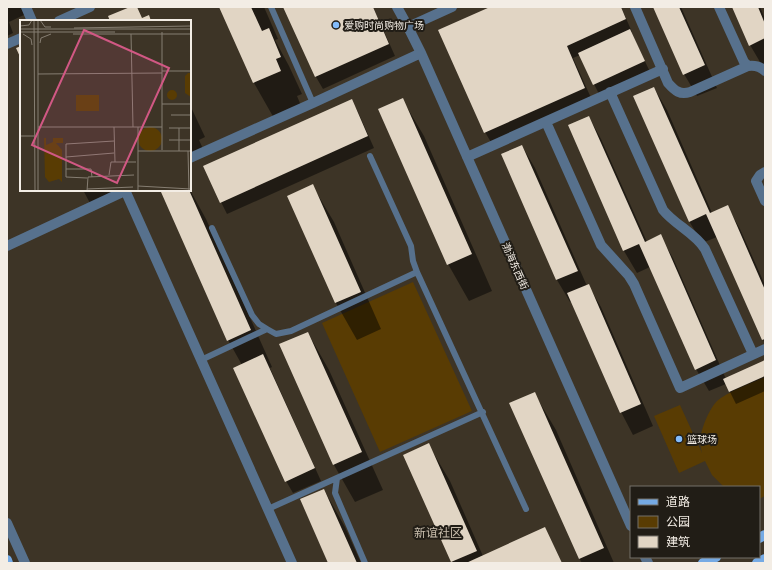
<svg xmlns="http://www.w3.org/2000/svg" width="772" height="570" font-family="Poppins,'Noto Sans SC',sans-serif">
<rect width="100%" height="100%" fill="#3d3426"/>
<path fill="#593c03" d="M413 282 472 411 380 452 322 323Z
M765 377V496L759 499V487H724L712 475 705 461 679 473 654 416 680 405 702 453C701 449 700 445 700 441 701 429 709 409 717 401 727 392 752 383 765 377Z"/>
<path fill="#0007" d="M7 7H23L26 14 9 22 13 33 7 36Z
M220 7H264L278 39 275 40 289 66 302 94 297 96 302 108 275 120 254 83Z
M284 7H373L395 56 323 89 316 77Z
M493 7H621L632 32H631L651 74 600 96 594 84 580 55 573 58 592 100 492 144 485 132Z
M654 7H681L717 88 697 96 684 74Z
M733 7H760L765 19V66L763 67 750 45Z
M654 88 667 110 712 213 727 206 740 229 765 285V344L717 237 702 243 689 221Z
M402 99 424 136 492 291 469 301 448 264Z
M351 100 358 112 374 148 227 214 221 202Z
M190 105 205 137 199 140 204 151 190 158Z
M589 117 601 139 647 242 660 236 673 258 726 379 765 361V391L736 404 726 384 709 391 696 369 650 267 637 273 624 251Z
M522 146 535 168 587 286 588 285 601 307 653 426 633 435 621 412 572 301 570 302 557 280 502 155Z
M312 185 334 222 381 329 357 340 336 303 288 196Z
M83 190H113L115 194 91 205Z
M168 190H190L206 219 272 367 270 368 321 481 293 493 286 481 242 365 228 340Z
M308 333 329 370 383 490 355 502 334 465 281 345Z
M534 393 556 430 614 563H582L579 558Z
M428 444 450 481 483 556 545 528 562 563H453L404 455Z
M324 490 345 527 361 563H329Z"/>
<path fill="#e1d5c4" d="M130 7H137L142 18 149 15 151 21H110L108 16Z
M219 7H251L262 31 269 28 281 57 276 59 281 71 253 83Z
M283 7H373L389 44 315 77Z
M490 7H621L626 19 567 46 585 88 484 133 438 30Z
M653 7H679L705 65 683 75Z
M732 7H758L765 24V38L749 46Z
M630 29 645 61 593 85 578 53Z
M21 46V59L16 48Z
M654 87 710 213 728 205 765 290V339L762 340 706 214 689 222 633 96Z
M403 98 472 254 447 265 378 109Z
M352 99 368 136 220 203 203 166Z
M589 116 645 242 661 234 716 360 695 370 639 244 623 251 568 125Z
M522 145 578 271 556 280 501 154Z
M313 184 361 292 335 303 287 196Z
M165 190H189L251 330 227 341 161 192Z
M589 284 641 404 620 413 567 293Z
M308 332 362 452 333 465 279 344Z
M263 354 315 468 285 482 233 368Z
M765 360V376L729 392 723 379Z
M535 392 604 548 579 559 509 403Z
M429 443 477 551 451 562 403 455Z
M324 489 357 563H328L300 499Z
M545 527 562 563H466Z"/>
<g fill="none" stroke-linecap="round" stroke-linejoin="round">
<path stroke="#57718d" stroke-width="6" d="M271 7 313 103
M370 156 411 246 413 261 417 272
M212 228 252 315 259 324 267 329
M201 360 267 329 276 334 291 331 417 272 526 509
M337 478 335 493 365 563
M268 509 483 412"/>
<path stroke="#57718d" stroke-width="10" d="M26 7 32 21
M397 7 408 27 421 53 631 526
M635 7 668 83C675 91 680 95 690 92L748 66C755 65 760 66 765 71
M719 7 744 62 748 66
M59 21 90 7
M408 27 452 7
M7 44 21 38
M610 92 663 210C675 225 695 233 705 249L753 354
M546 122 601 245 629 276 634 284 680 388 765 349
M467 157 663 69
M190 158 313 103 421 53
M765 172 760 175 756 181 765 201
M125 190 292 563
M7 246 127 190
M7 523 25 563
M645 557 648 563"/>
<path stroke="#75aae4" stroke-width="10" d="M759 538 765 535
M7 560 8 563
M703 563 716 557
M757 563 765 559"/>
</g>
<g fill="#83bcfb" stroke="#211d16" stroke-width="1.5">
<circle cx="336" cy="25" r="4"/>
<circle cx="679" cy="439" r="4"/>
</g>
<g text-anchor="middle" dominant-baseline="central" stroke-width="4" stroke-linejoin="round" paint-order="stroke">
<g font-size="10" fill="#f3ede5" stroke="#211d16" text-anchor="start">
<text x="344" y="25">爱购时尚购物广场</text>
<text x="687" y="439">篮球场</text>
</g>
<g font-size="10" fill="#f3ede5" stroke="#211d16">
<text transform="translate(515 266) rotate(66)">渤海东西街</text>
</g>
<g font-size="12" fill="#c9bead" stroke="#211d16">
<text x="438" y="532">新谊社区</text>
</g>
</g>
<g transform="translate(20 20)">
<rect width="171" height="171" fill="#3d3426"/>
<path d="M168 53H171V77L165 73V56ZM147 75a5 5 0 1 1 10 0a5 5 0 1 1-10 0ZM56 75H79V91H56ZM118 119a12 12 0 1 1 24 0a12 12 0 1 1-24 0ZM24 118H26V125L33 122V118H43V123H36L42 130V162L39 159 29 162 25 157Z" fill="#593c03"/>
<path fill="none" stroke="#867e72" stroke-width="1" d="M14 0 15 171M18 0V171M20 0 25 7H31M0 6 9 5 12 0M54 8 171 6M0 9H171M0 12H95M142 12V130M3 14 11 19 12 25M53 14H171M111 14 113 107M20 23 21 18 31 14M142 51H171M18 54 142 53M142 84H171M151 95H171M18 107H142M94 107 95 142M118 107V171M149 108H171M0 116H14M149 120H171M118 131H171M159 131V108M168 131 169 171M46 137 94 133M46 149H71L72 157M89 155 91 142H116M67 158 46 157V124L94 121M118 166 171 169M67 169 113 167M67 171 68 157 114 155"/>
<path fill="#d15884" fill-opacity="0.15" stroke="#d15884" stroke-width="2" d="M64 10 149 48 97 163 12 125Z"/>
<rect width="171" height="171" fill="none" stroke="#f3ede5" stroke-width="2"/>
</g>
<rect width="772" height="570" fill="none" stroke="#f3ede5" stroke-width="16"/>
<rect x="630" y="486" width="130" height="72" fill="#211d16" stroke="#757069"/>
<rect x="638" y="499" width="20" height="6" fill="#75aae4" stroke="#757069"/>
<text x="666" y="506" font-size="12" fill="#f3ede5">道路</text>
<rect x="638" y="516" width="20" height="12" fill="#593c03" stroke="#757069"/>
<text x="666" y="526" font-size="12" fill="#f3ede5">公园</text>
<rect x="638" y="536" width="20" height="12" fill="#e1d5c4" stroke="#757069"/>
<text x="666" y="546" font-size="12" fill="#f3ede5">建筑</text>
</svg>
